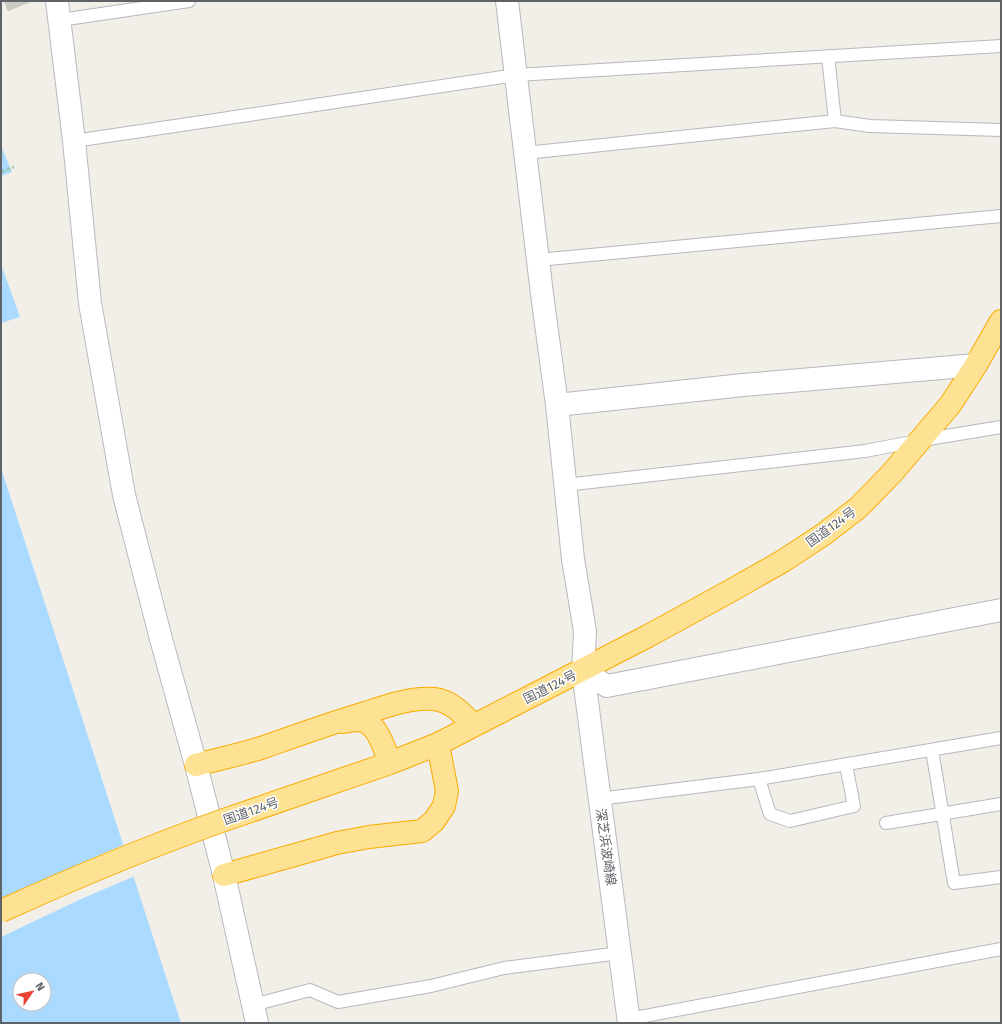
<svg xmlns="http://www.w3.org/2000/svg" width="1002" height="1024" font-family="'Fira Sans','Noto Sans JP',sans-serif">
<rect width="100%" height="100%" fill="#f1efe8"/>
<path fill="#aadaff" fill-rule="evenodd" d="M1 146 12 172 1 176Z
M1 264 20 317 1 323Z
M1 468 181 1023H1ZM20 980H44V1004H20Z"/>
<path fill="#f1efe8" d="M125 844 135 876 81 899 1 937V898Z"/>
<path fill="#cccac5" stroke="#d6d1c6" d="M4 1H32L8 11Z"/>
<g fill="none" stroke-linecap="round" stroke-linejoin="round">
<defs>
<path id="lane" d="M60 20 189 1
M828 56 835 121
M74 141 516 75 1001 46
M525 153 835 121 870 126 1001 130
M538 260 1001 216
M565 485 865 451 922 440 1001 427
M932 750 954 883 1001 877
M759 779 770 814 790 821 854 806 846 765
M599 799 759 779 1001 738
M886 823 1001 804
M253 1005 310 990 338 1002 431 986 504 968 620 953
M629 1019 1001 949"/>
<path id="street" d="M507 1 542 294 557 405 573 559 583 619 585 632 583 671 607 686 1001 610
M557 405 743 385 976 365"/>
<path id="secondary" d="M57 1 74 141 90 303 124 495 161 639 196 765 224 875 257 1023
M583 671 629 1023"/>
<path id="highway" d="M343 722C348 721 353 720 358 720 378 721 384 749 390 763
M196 765C219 759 242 754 264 747 298 735 331 723 365 713 387 706 411 697 434 699 451 701 462 713 473 725
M227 819 390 763 438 744 648 636 732 590 783 561 824 534 859 507 892 473 950 405 976 365 1001 321
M224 875 337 843 369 837 422 831 434 821 444 806 447 791 438 744"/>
</defs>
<use href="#lane" stroke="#b5b8bc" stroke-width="14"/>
<use href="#street" stroke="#b5b8bc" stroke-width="24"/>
<use href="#secondary" stroke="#b6babf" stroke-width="24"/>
<use href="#highway" stroke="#f9ab00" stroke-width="24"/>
<path stroke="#9cc7a9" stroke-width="2.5" stroke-dasharray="4 2" stroke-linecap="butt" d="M1 172 14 167"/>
<use href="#lane" stroke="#fff" stroke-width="12"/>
<use href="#street" stroke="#fff" stroke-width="22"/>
<use href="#secondary" stroke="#fff" stroke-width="22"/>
<use href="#highway" stroke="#fde293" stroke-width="22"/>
<defs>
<path id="highway-bridge" d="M1 911C76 877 150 846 227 819"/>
</defs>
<use href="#highway-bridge" stroke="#f9ab00" stroke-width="24" stroke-linecap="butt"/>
<use href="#highway-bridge" stroke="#fde293" stroke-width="22"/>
</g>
<g text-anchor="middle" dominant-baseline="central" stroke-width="3" stroke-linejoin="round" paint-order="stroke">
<g font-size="13" fill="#5f6368" stroke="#fff">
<text transform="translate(831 527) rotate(-36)">国道124号</text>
<text transform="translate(550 687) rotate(-27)">国道124号</text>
<text transform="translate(251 811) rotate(-19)">国道124号</text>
<text transform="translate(606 847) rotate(82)">深芝浜波崎線</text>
</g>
</g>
<rect width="1002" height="1024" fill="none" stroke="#5f6368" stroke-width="4"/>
<g transform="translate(32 992) rotate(56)"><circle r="19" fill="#ffffff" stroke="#bfc1c3"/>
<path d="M0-3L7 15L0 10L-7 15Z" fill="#ea4335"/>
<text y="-6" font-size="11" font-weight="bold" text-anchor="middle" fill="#5f6368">N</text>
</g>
</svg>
